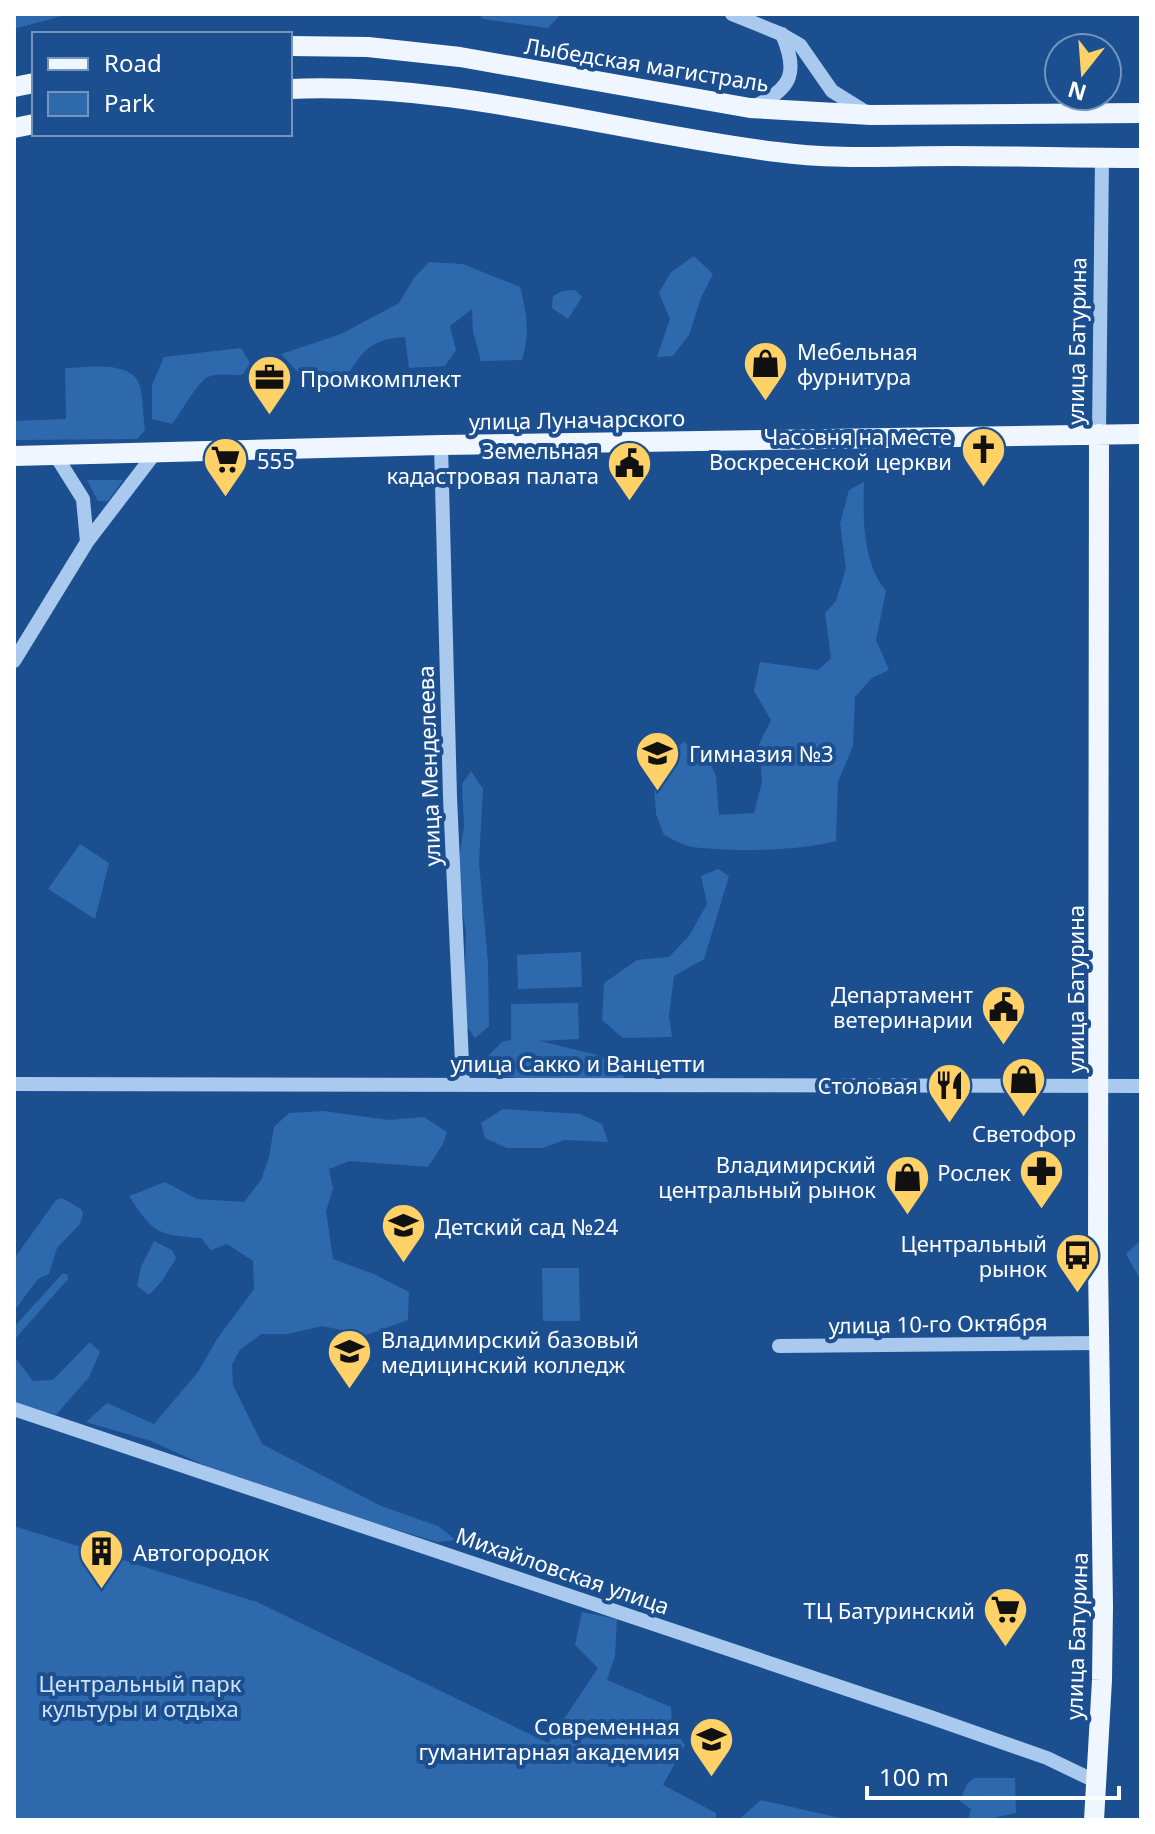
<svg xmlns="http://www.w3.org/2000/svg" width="1155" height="1834" font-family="'Noto Sans',sans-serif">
<rect width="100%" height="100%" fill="#1b4f8f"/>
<path fill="#2e69ad" d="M14 14H69L14 29Z
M479 14H561L548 28 483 19Z
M694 256 713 274 701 298 689 335 673 356 657 357 670 319 659 293 671 272Z
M429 262 463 264 520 287C527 314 530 333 522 360L481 361 473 331 472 309 450 326 456 350 445 366 409 368 405 337C369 339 362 352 344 381L320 372H298L281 354 341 334 399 303 414 278Z
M575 290 582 297 568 319 552 308 553 296 562 291Z
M241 348 250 363 242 375C232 375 217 373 208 377 198 381 181 413 172 424L152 419V385L164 357Z
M65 368C86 368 132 359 140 386 143 399 143 416 145 430L137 439 14 440V421L66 419Z
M87 480H123L108 501H98Z
M864 482C863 517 862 562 886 591L876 640 889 670 872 678 855 697 853 746 838 782 836 841C802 851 729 852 693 847 683 846 673 839 664 835L656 814 653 774 683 742 707 756 716 776 719 815 754 813 762 782 759 744 771 720 754 691 760 662 818 670 831 658 825 613 836 601 846 568 840 524 849 490Z
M471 771 483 789 479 862 488 964 489 1026 475 1038 464 1022 466 933 457 874 464 826 462 784Z
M80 844 109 863 95 919 48 889Z
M718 869 729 876 704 959 674 976 669 1016 672 1037 623 1038 602 1020 604 983 637 960 669 957 689 936 707 904 701 876Z
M581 952 582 987 518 989 517 955Z
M578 1003 579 1039 539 1041 594 1054 622 1066 625 1079 534 1080 486 1074 483 1061 502 1042 511 1040V1004Z
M503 1109 580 1114 602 1124 608 1142 565 1140 543 1148H507L485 1138 481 1123Z
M323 1111 389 1120 424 1117 447 1132 443 1144 428 1167 349 1161 329 1169 333 1189 326 1211 333 1259 374 1274 409 1292 408 1320 366 1335 322 1326 288 1334H261L239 1351 232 1365 233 1385 262 1444 381 1506 438 1526 456 1540 437 1542 300 1500 219 1472 151 1441 86 1422 107 1403 154 1424 198 1372 217 1339 254 1289 253 1261 227 1244 211 1250 201 1238C157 1235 153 1233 129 1196L165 1182 197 1199 244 1202 261 1180 269 1157 274 1127 289 1113Z
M62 1198 81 1209 83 1214 80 1224 57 1248 49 1274 38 1279 14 1311V1259L56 1200Z
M1141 1235V1281L1126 1254 1140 1241Z
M154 1241 172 1250 176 1258 162 1281 149 1295 137 1286 141 1267Z
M542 1268H579L580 1321H543Z
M62 1274H67L68 1279 15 1339 14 1350V1327Z
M90 1342 100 1352 89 1377 56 1415 14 1403V1356L33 1381 53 1380Z
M14 1526 257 1602 548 1743 598 1668 575 1645 582 1612 617 1619 615 1656 607 1680 671 1707 672 1726 685 1745 663 1785 716 1813V1820H14Z
M974 1778H1015L1016 1813 997 1817 994 1820H968L971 1809 960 1801 967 1784Z
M761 1800 849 1820H738Z"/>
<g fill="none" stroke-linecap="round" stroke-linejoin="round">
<path stroke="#a9c9ee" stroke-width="14" d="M732 14 781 34 800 45 832 91 869 114
M755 106C793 88 798 72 782 34
M1099 434 1102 158
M441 445 450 797 463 1085
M56 456 83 499 87 542
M14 661 87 542 155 453
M14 1084 1141 1086
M779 1346 1098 1343
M14 1409 930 1717 1047 1758 1095 1781"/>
<path stroke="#f0f6ff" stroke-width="20" d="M290 46 368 47 460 57 750 108 871 115 1141 113
M14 87 34 83
M290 89C454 82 615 132 777 152 834 160 895 156 953 156 1016 156 1078 158 1141 158
M14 128 34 124
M14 456 441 445 1141 434
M1094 1820 1102 1680 1103 1606 1098 1264 1099 434"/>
</g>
<defs>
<symbol id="shop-pin" viewBox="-11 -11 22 30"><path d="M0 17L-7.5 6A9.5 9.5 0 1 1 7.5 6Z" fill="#ffd166" stroke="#1b4f8f"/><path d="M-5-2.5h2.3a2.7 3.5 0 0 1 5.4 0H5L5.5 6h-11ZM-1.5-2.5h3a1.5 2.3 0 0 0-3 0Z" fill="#111"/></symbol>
<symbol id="office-pin" viewBox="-11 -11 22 30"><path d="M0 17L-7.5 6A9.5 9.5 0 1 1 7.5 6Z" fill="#ffd166" stroke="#1b4f8f"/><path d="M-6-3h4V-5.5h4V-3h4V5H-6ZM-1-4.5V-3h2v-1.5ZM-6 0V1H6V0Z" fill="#111"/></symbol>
<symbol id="church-pin" viewBox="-11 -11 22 30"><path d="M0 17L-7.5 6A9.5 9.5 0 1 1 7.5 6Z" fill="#ffd166" stroke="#1b4f8f"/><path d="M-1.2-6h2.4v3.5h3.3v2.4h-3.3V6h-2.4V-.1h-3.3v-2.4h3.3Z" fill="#111"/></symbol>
<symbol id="supermarket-pin" viewBox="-11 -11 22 30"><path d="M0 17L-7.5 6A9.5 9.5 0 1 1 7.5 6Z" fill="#ffd166" stroke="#1b4f8f"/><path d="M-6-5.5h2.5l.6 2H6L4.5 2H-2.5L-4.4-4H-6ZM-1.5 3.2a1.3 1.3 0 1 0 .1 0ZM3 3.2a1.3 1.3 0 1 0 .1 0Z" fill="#111"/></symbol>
<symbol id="civic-pin" viewBox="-11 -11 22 30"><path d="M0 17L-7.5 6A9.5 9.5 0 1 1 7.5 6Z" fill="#ffd166" stroke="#1b4f8f"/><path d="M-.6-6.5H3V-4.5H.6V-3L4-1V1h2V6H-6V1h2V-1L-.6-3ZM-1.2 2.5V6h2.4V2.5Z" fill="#111"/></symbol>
<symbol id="school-pin" viewBox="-11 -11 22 30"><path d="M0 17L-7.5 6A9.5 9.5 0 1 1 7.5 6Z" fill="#ffd166" stroke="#1b4f8f"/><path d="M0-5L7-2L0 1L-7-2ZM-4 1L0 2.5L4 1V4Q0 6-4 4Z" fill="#111"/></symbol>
<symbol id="restaurant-pin" viewBox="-11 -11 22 30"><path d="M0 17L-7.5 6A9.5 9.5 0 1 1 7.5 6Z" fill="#ffd166" stroke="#1b4f8f"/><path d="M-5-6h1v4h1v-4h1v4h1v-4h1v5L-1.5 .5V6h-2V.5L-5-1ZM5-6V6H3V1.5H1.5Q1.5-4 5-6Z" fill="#111"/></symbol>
<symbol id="pharmacy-pin" viewBox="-11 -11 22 30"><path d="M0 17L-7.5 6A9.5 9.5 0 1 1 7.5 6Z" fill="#ffd166" stroke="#1b4f8f"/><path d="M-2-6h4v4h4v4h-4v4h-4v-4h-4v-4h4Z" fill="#111"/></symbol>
<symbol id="bus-pin" viewBox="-11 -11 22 30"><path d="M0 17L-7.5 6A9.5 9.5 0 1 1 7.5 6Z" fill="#ffd166" stroke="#1b4f8f"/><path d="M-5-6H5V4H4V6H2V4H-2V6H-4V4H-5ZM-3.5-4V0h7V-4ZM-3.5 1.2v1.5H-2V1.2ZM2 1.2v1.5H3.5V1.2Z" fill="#111"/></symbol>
<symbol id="university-pin" viewBox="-11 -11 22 30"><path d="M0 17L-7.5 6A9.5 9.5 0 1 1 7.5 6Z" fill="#ffd166" stroke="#1b4f8f"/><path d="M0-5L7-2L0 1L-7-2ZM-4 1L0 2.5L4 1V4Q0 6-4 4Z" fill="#111"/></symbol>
<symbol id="building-pin" viewBox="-11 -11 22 30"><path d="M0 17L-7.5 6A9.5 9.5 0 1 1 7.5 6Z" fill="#ffd166" stroke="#1b4f8f"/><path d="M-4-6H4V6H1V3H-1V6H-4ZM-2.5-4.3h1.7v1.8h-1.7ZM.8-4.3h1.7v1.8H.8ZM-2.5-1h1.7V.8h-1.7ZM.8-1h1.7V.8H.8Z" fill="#111"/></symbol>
</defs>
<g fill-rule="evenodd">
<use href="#shop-pin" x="740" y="338" width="51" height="69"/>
<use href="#office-pin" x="244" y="352" width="51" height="69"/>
<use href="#church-pin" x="958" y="424" width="51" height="69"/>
<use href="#supermarket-pin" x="200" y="434" width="51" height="69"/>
<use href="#civic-pin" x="604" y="438" width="51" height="69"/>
<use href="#school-pin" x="632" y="728" width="51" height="69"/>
<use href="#civic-pin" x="978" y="982" width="51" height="69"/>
<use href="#shop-pin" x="998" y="1054" width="51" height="69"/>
<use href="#restaurant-pin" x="924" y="1060" width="51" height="69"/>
<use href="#pharmacy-pin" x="1016" y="1146" width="51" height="69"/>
<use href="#shop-pin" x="882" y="1152" width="51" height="69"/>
<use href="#school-pin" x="378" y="1200" width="51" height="69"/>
<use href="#bus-pin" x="1052" y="1230" width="51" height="69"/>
<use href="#university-pin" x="324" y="1326" width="51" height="69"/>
<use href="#building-pin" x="76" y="1526" width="51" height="69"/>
<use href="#supermarket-pin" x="980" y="1584" width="51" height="69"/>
<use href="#university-pin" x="686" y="1714" width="51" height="69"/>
</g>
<g text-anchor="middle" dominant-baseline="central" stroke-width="8" stroke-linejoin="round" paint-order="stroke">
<g font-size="22" fill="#fff" stroke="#1b4f8f">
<text transform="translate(647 64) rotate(9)">Лыбедская магистраль</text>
<text transform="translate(1076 341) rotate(-89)">улица Батурина</text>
<text transform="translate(577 419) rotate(-1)">улица Луначарского</text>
<text transform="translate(428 766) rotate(-92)">улица Менделеева</text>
<text transform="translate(1075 989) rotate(-90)">улица Батурина</text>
<text x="578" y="1063">улица Сакко и Ванцетти</text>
<text transform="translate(938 1323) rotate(-1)">улица 10-го Октября</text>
<text transform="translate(563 1570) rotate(19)">Михайловская улица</text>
<text transform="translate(1076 1636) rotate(-88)">улица Батурина</text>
</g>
<g font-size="22" fill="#fff" stroke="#1b4f8f" text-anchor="end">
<text x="797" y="351" text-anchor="start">Мебельная<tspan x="797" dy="25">фурнитура</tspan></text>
<text x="300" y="378" text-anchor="start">Промкомплект</text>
<text x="952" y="436">Часовня на месте<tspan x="952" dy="25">Воскресенской церкви</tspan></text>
<text x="599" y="450">Земельная<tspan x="599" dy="25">кадастровая палата</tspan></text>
<text x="257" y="460" text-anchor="start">555</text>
<text x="689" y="753" text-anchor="start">Гимназия №3</text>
<text x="973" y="994">Департамент<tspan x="973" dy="25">ветеринарии</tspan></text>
<text x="918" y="1085">Столовая</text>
<text x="1024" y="1133" text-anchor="middle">Светофор</text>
<text x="876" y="1164">Владимирский<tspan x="876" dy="25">центральный рынок</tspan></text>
<text x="1011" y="1172">Рослек</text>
<text x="435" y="1226" text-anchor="start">Детский сад №24</text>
<text x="1047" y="1243">Центральный<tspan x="1047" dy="25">рынок</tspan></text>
<text x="381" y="1339" text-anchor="start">Владимирский базовый<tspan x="381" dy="25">медицинский колледж</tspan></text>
<text x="133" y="1552" text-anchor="start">Автогородок</text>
<text x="975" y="1610">ТЦ Батуринский</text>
<text x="680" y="1726">Современная<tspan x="680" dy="25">гуманитарная академия</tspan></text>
</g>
<g font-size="22" fill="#cfe3fa" stroke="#1b4f8f">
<text x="140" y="1683">Центральный парк<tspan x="140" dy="25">культуры и отдыха</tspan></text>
</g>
</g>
<rect width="1155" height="1834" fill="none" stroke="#ffffff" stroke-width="32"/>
<rect x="32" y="32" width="260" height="104" fill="#1b4f8f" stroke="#7695bc" stroke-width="2"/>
<rect x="48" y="58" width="40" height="12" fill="#f0f6ff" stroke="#7695bc" stroke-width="2"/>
<text x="104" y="72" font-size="24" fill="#ffffff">Road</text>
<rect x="48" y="92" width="40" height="24" fill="#2e69ad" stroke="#7695bc" stroke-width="2"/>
<text x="104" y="112" font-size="24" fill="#ffffff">Park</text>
<g transform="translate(1083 72) rotate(197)"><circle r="38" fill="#1b4f8f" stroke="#7695bc" stroke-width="2"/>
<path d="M0-6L14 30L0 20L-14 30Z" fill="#ffd166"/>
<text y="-12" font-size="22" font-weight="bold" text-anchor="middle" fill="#ffffff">N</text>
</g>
<path d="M867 1786v12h252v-12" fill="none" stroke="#ffffff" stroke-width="4"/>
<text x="879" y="1786" font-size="24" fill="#ffffff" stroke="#1b4f8f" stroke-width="6" paint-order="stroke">100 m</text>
</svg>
